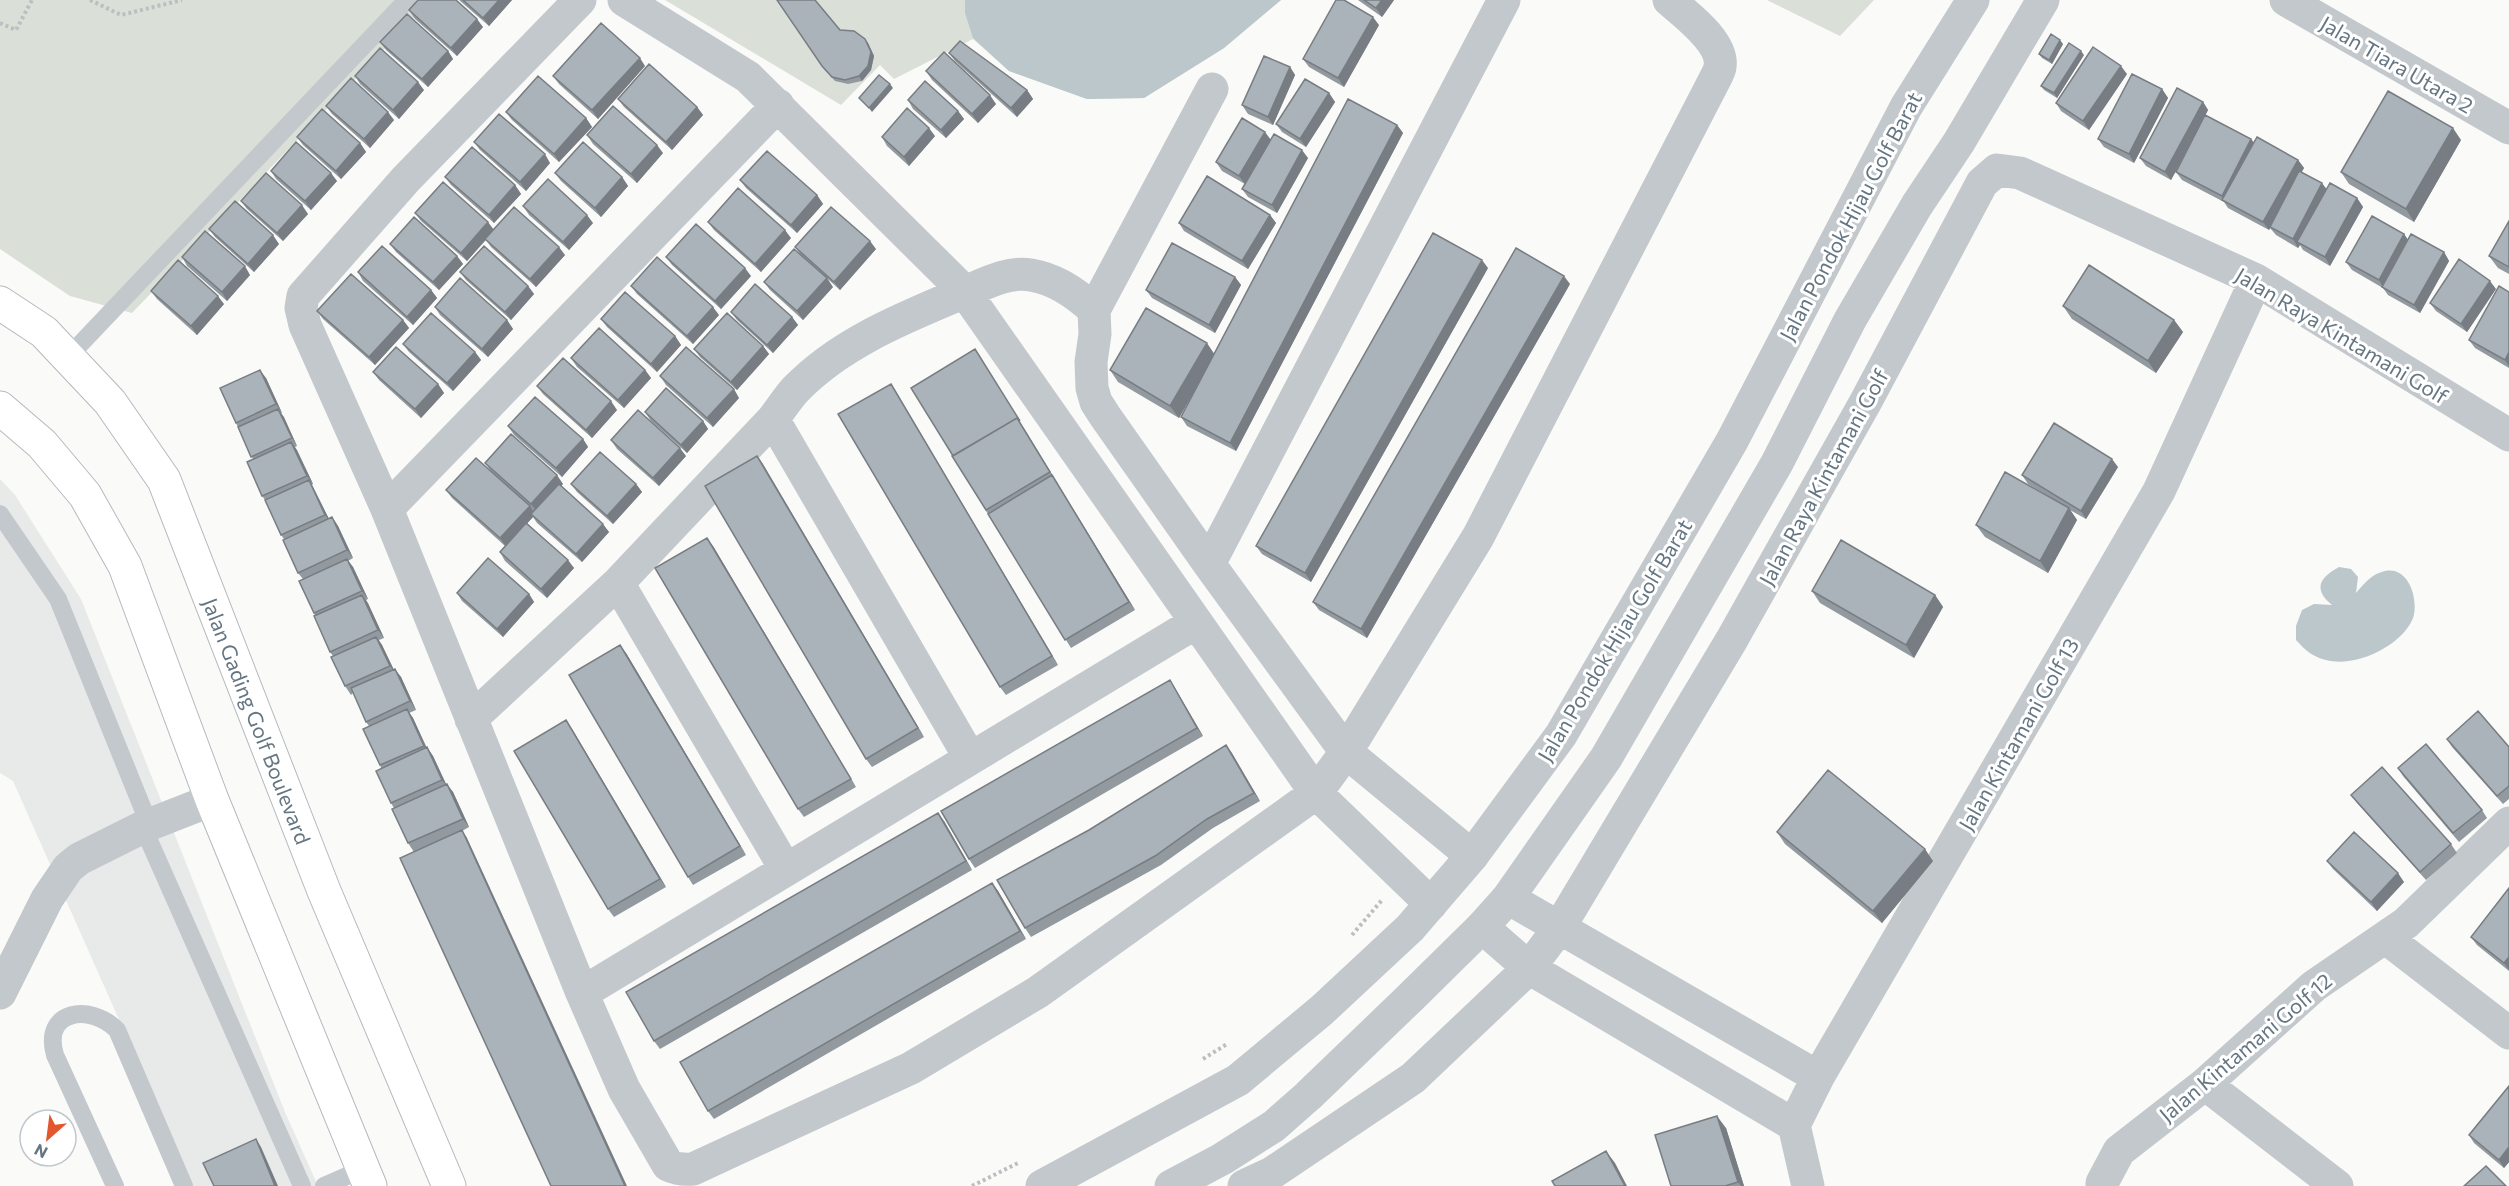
<svg xmlns="http://www.w3.org/2000/svg" width="2509" height="1186" font-family="Commissioner,sans-serif">
<rect width="100%" height="100%" fill="#fafaf8"/>
<path fill="#e8e9e9" d="M0 479 15 495 81 599 285 1112 318 1186H193L13 781 0 773Z"/>
<path fill="#dadfd7" d="M0 0H431L132 313 70 296 0 249Z
M665 0H1281L1224 48 1144 98 1087 99 1009 71 973 39 894 79 880 65 841 105Z
M1767 0H1874L1840 36Z"/>
<path fill="#bbc7cb" d="M965 0H1281L1224 48 1144 98 1087 99 1009 71 973 38 965 13Z
M2339 567 2351 569 2358 577 2356 593C2365 583 2371 574 2385 571 2409 566 2419 600 2413 618 2402 646 2355 668 2326 660 2313 657 2305 650 2296 640V626L2302 610 2314 604 2332 605C2313 589 2319 578 2339 567Z"/>
<g fill="none" stroke-linecap="round" stroke-linejoin="round">
<defs>
<g id="secondary">
<path id="s1" d="M0 303 44 332 110 402 164 480 324 891 449 1186"/>
<path d="M0 408 42 444 85 495 125 566 212 800 370 1186"/>
</g>
</defs>
<use href="#secondary" stroke="#b3babf" stroke-width="35"/>
<path stroke="#bbbfc2" stroke-width="4" stroke-dasharray="3 3" stroke-linecap="butt" d="M90 0 121 15 182 0
M0 23 16 30 32 0
M1352 935 1382 900
M1203 1059 1227 1044
M972 1186 1018 1163"/>
<path stroke="#c3c8cc" stroke-width="18" d="M68 357 407 0
M0 514 58 599 149 824
M143 827 302 1186
M115 1186 55 1055C42 1010 90 1003 117 1030L184 1186
M324 1186 363 1169"/>
<path stroke="#c3c8cc" stroke-width="33" d="M580 0 406 179 303 296 301 308 305 325 387 509 582 993 624 1089 668 1165C676 1169 683 1170 693 1169L911 1068 1038 992 1316 793 1346 752 1478 537 1714 81C1716 77 1719 72 1720 67 1724 42 1686 15 1669 0
M624 0 748 77 965 292 1316 793 1431 904
M2286 0 2509 128
M1094 310 1212 89
M773 419 970 758
M387 509 778 105
M1209 564 1504 0
M618 583 786 870
M471 719 618 583 773 419C780 410 787 399 795 390 841 342 906 317 965 292 986 283 1008 271 1031 275 1055 279 1076 293 1094 310L1095 334 1091 362 1092 388 1096 402 1105 416 1209 564 1346 752 1472 856
M1508 898 1818 1077
M1482 927 1529 968 1794 1125
M2386 938 2509 1033
M0 993 47 899 68 868 79 859 143 827 212 800
M582 993 1195 623
M2205 1084 2337 1186
M1244 1186 1272 1173 1413 1078 1529 968 1559 928 1731 641 1865 403 1982 183 1997 170 2020 173 2256 280 2509 435
M1808 1186 1794 1125 1818 1077 2159 491 2256 280
M2102 1186V1183L2119 1151 2205 1084 2314 986 2406 923 2509 823"/>
<path stroke="#c3c8cc" stroke-width="33" d="M1042 1186 1238 1080 1322 1010 1410 928 1472 856 1561 735 1732 441 1906 107 1973 0
M1171 1186 1222 1159 1274 1126 1308 1096 1411 997 1482 927 1508 898 1606 758 1777 463 1850 320 1917 205 1959 142 2043 0"/>
<use href="#secondary" stroke="#fff" stroke-width="33"/>
</g>
<path fill="#929a9f" d="M459 0H512L489 26Z
M777 0 868 43 874 56 871 70 862 81 848 84 835 81 825 70Z
M1358 0H1394L1382 17Z
M409 10 483 27 457 56 415 19Z
M1379 25 1344 87 1309 67 1303 59Z
M380 42 448 51 453 59 428 87 386 50Z
M2063 44 2052 64 2042 58 2039 54Z
M949 53 1027 90 1033 99 1017 117 955 61Z
M2084 55 2057 98 2044 90 2041 86Z
M645 66 598 119 559 84 553 76Z
M1290 67 1295 75 1273 125 1248 114 1242 105Z
M926 71 996 104 978 123 932 80Z
M2127 74 2089 130 2061 111 2056 103Z
M355 76 424 90 399 119 360 84Z
M2162 89 2168 98 2134 163 2104 147 2098 139Z
M1329 93 1335 102 1306 147 1282 132 1276 124Z
M618 99 697 107 703 115 672 150 624 107Z
M908 100 958 111 964 119 946 138 913 109Z
M2203 102 2208 110 2205 116 2251 139 2254 143 2298 160 2304 168 2301 172 2326 189 2357 198 2363 207 2330 266 2303 250 2300 245 2298 248 2276 235 2270 228 2269 230 2228 208 2224 202 2182 180 2176 172 2182 160 2171 180 2146 166 2140 158Z
M326 106 394 120 370 148 332 114Z
M506 112 586 118 592 127 559 162 512 120Z
M1397 125 1403 133 1236 451 1187 426 1181 417 1197 386 1179 418 1118 382 1110 370 1214 353Z
M587 135 663 153 637 183 593 144Z
M935 136 909 166 887 146 882 137Z
M297 137 360 143 366 152 341 179 303 145Z
M1270 139 1308 158 1277 213 1248 197 1242 189 1245 184 1222 171 1216 162Z
M2461 140 2414 222 2349 184 2341 172Z
M474 142 550 163 526 191 480 150Z
M271 171 337 181 311 210 276 179Z
M555 173 622 177 628 186 601 217 561 181Z
M445 177 515 185 521 194 494 223 451 185Z
M740 180 817 195 823 204 797 233 746 188Z
M241 201 308 214 283 241 247 209Z
M523 206 593 223 569 250 529 215Z
M415 213 494 229 565 255 536 287 491 247 486 240 467 261 421 221Z
M1270 215 1276 223 1248 269 1184 231 1179 223Z
M2509 221V274L2498 268 2489 256Z
M708 222 791 238 761 272 714 230Z
M209 229 279 244 254 272 215 237Z
M2404 234 2408 240 2444 252 2449 261 2420 313 2388 295 2383 288 2352 270 2346 262Z
M390 244 457 256 463 264 439 290 396 252Z
M795 247 876 249 840 290 801 255Z
M182 257 250 275 227 301 187 266Z
M666 257 751 276 721 309 672 265Z
M1488 268 1311 582 1262 554 1256 546Z
M358 272 431 290 437 298 413 325 363 281Z
M460 272 528 286 534 294 511 320 466 280Z
M1235 277 1241 285 1215 333 1152 298 1146 290Z
M764 282 833 287 803 320 770 290Z
M1570 284 1367 638 1319 610 1313 602Z
M631 286 719 315 693 344 637 294Z
M2496 289 2467 332 2436 311 2430 303Z
M151 291 224 304 197 335 157 299Z
M2509 292V368L2475 348 2469 340Z
M2063 306 2174 320 2183 332 2156 373 2072 319Z
M435 307 507 320 513 329 488 357 440 315Z
M317 311 403 320 409 328 375 365 323 319Z
M731 312 792 317 798 325 773 353 737 320Z
M601 319 675 336 681 345 657 372 607 327Z
M403 344 475 352 481 360 453 391 409 352Z
M763 346 769 354 737 390 700 357 694 349Z
M975 349 1135 610 1071 648 952 456Z
M571 358 645 370 651 378 624 408 577 367Z
M373 372 438 384 444 393 421 418 379 380Z
M660 376 739 398 713 427 666 385Z
M266 378 282 413H281L297 446 295 447 313 484 312 485 329 519 332 517 338 526 353 558 348 561 353 567 368 599 366 600 384 638 379 640 382 645 393 669 401 677 416 710 409 713 413 718 427 748 433 756 446 785 453 792 469 827 462 831 467 838 414 852 408 843 394 808 391 803 369 726 366 722 353 693 351 695 345 686 333 656 330 652 314 613 303 579 298 573 284 539 281 535 266 501 262 496 253 459 236 423Z
M537 386 617 410 592 438 543 394Z
M896 392 1058 665 1006 695 1000 687Z
M645 412 703 421 708 429 687 453 651 421Z
M508 426 583 439 588 447 562 477 514 435Z
M611 440 686 456 659 486 617 449Z
M757 456 924 737 872 767 866 759Z
M485 463 563 484 561 486 609 532 582 562 537 523 533 517 527 523 574 568 547 598 505 561 500 552 505 546 452 498 446 490 491 471Z
M2118 467 2086 519 2070 510 2077 520 2048 573 1985 537 1976 525 2050 497 2028 484 2022 475Z
M571 484H636L642 492 613 524 577 492Z
M713 546 856 787 804 817 798 809Z
M1812 591 1935 595 1943 607 1914 658 1820 603Z
M457 593 529 594 534 602 503 637 462 601Z
M626 653 746 855 693 885 688 877Z
M1170 680 1203 736 975 868 969 859Z
M572 729 666 887 614 917 608 909Z
M2447 739 2509 747V799L2503 804 2452 747Z
M1226 745 1260 801 1213 828 1161 865 1031 937 1025 928 1089 830Z
M2398 768 2482 810 2487 818 2459 842 2403 776Z
M2351 795 2451 844 2457 853 2426 880 2357 803Z
M944 821 972 870 660 1049 654 1041Z
M1777 832 1933 861 1882 923 1785 844Z
M2327 861 2404 882 2377 911 2333 869Z
M992 883 998 891 1026 939 714 1119 708 1111Z
M2509 888V971L2477 945 2471 937Z
M2509 1086V1162L2504 1168 2474 1143 2469 1135Z
M1726 1128 1744 1186H1671Z"/>
<path fill="#777d82" d="M499 0H512L489 26 483 18Z
M1382 0H1394L1382 17 1376 8Z
M1373 17 1379 25 1344 87 1338 78Z
M477 19 483 27 457 56 451 48Z
M865 39 868 43 874 56 871 70 862 81 859 76Z
M2060 40 2063 44 2052 64 2049 60Z
M448 51 453 59 428 87 422 79Z
M2081 51 2084 55 2057 98 2054 93Z
M640 58 645 66 598 119 592 110Z
M2121 66 2127 74 2089 130 2083 121Z
M1290 67 1295 75 1273 125 1268 117Z
M418 82 424 90 399 119 393 110Z
M890 84 893 88 872 112 869 108Z
M2162 89 2168 98 2134 163 2129 154Z
M1027 90 1033 99 1017 117 1011 108Z
M1329 93 1335 102 1306 147 1300 139Z
M990 95 996 104 978 123 972 114Z
M2203 102 2208 110 2171 180 2165 172Z
M697 107 703 115 672 150 666 142Z
M958 111 964 119 946 138 941 130Z
M388 112 394 120 370 148 364 139Z
M586 118 592 127 559 162 554 154Z
M1397 125 1403 133 1236 451 1230 443Z
M929 128 935 136 909 166 904 157Z
M2453 128 2461 140 2414 222 2406 209Z
M1265 132 1271 140 1245 184 1239 176Z
M2251 139 2257 147 2226 201 2222 196Z
M360 143 366 152 341 179 336 171Z
M657 145 663 153 637 183 631 174Z
M1302 150 1308 158 1277 213 1272 205Z
M545 154 550 163 526 191 520 182Z
M2298 160 2304 168 2269 230 2263 222Z
M331 173 337 181 311 210 305 201Z
M622 177 628 186 601 217 595 208Z
M2322 183 2328 191 2297 242 2300 245 2298 248 2293 239Z
M515 185 521 194 494 223 489 215Z
M817 195 823 204 797 233 791 225Z
M2357 198 2363 207 2330 266 2325 257Z
M302 205 308 214 283 241 277 233Z
M587 215 593 223 569 250 563 242Z
M1270 215 1276 223 1248 269 1242 261Z
M488 222 494 230 467 261 461 253Z
M785 230 791 238 761 272 755 264Z
M2404 234 2410 243 2384 289 2379 280Z
M273 235 279 244 254 272 248 264Z
M870 241 876 249 840 290 834 282Z
M559 247 565 255 536 287 530 279Z
M2444 252 2449 261 2420 313 2414 305Z
M457 256 463 264 439 290 433 282Z
M1482 260 1488 268 1311 582 1305 573Z
M245 266 250 275 227 301 222 292Z
M745 268 751 276 721 309 715 301Z
M1564 276 1570 284 1367 638 1361 629Z
M1235 277 1241 285 1215 333 1209 325Z
M827 278 833 287 803 320 797 311Z
M2490 281 2496 289 2467 332 2461 324Z
M528 286 534 294 511 320 505 312Z
M431 290 437 298 413 325 407 317Z
M218 296 224 304 197 335 191 326Z
M713 307 719 315 693 344 687 336Z
M792 317 798 325 773 353 767 345Z
M403 320 409 328 375 365 369 357Z
M507 320 513 329 488 357 482 349Z
M2174 320 2183 332 2156 373 2148 361Z
M675 336 681 345 657 372 651 364Z
M1207 343 1215 355 1179 418 1170 406Z
M763 346 769 354 737 390 731 382Z
M475 352 481 360 453 391 447 383Z
M2509 352V366L2505 360Z
M260 370 266 378 282 413 276 404Z
M645 370 651 378 624 408 618 400Z
M438 384 444 393 421 418 415 409Z
M891 384 896 392 1058 665 1052 656Z
M734 389 739 398 713 427 707 418Z
M611 401 617 410 592 438 586 430Z
M278 409 284 417 297 446 292 438Z
M1017 418 1025 430 1135 610 1129 602Z
M703 421 708 429 687 453 681 445Z
M583 439 588 447 562 477 556 468Z
M291 442 297 450 313 484 307 476Z
M680 448 686 456 659 486 653 478Z
M757 456 763 464 924 737 918 728Z
M2112 459 2118 467 2086 519 2081 511Z
M557 475 563 484 537 512 531 504Z
M309 480 314 489 331 523 325 515Z
M636 484 642 492 613 524 607 516Z
M530 506 535 514H531L533 517 506 547 500 538Z
M2069 508 2077 520 2048 573 2040 561Z
M332 517 338 526 353 558 347 550Z
M603 524 609 532 582 562 576 554Z
M707 538 713 546 856 787 851 779Z
M347 559 353 567 368 599 362 591Z
M568 560 574 568 547 598 541 589Z
M529 594 534 602 503 637 497 629Z
M362 595 368 603 384 638 378 630Z
M1935 595 1943 607 1914 658 1906 645Z
M376 637 382 645 396 674 390 666Z
M620 645 626 653 746 855 740 846Z
M395 669 401 677 416 710 410 701Z
M1170 680 1175 688 1203 736 1197 728Z
M407 709 413 718 429 754 424 746Z
M566 720 572 729 666 887 660 879Z
M1226 745 1232 753 1260 801 1254 793Z
M427 747 433 756 448 788 442 780Z
M447 784 453 792 469 827 463 819Z
M938 813 944 821 972 870 966 861Z
M462 830 467 838 627 1186H625Z
M1925 849 1933 861 1882 923 1873 911Z
M2398 873 2404 882 2377 911 2371 902Z
M992 883 998 891 1026 939 1020 931Z
M2509 957V970L2504 963Z
M1717 1116 1726 1128 1744 1186H1741L1738 1182Z
M256 1139 261 1147 278 1186H275Z
M2509 1147V1162L2504 1168 2499 1160Z
M1606 1151 1615 1163 1627 1186H1625Z"/>
<path fill="#aab3b9" stroke="#777d82" stroke-width="1.5" d="M418 0H456L477 19 451 48 409 10Z
M463 0H499L483 18Z
M777 0H815L840 30 854 31 865 39 871 52 868 66 859 76 845 80 832 77 822 66Z
M1336 0H1344L1373 17 1338 78 1303 59Z
M1364 0H1382L1376 8Z
M407 14 448 51 422 79 380 42Z
M601 23 640 58 592 110 553 76Z
M2051 34 2060 40 2049 60 2039 54Z
M960 41 1027 90 1011 108 949 53Z
M2069 43 2081 51 2054 93 2041 86Z
M2093 47 2121 66 2083 121 2056 103Z
M380 48 418 82 393 110 355 76Z
M944 52 990 95 972 114 926 71Z
M1264 56 1290 67 1268 117 1242 105Z
M649 64 697 107 666 142 618 99Z
M2132 74 2162 89 2129 154 2098 139Z
M879 75 890 84 869 108 859 98Z
M538 76 586 118 554 154 506 112Z
M351 78 388 112 364 139 326 106Z
M1305 79 1329 93 1300 139 1276 124Z
M925 81 958 111 941 130 908 100Z
M2177 88 2203 102 2165 172 2140 158Z
M2388 91 2453 128 2406 209 2341 172Z
M1348 99 1397 125 1230 443 1181 417Z
M613 106 657 145 631 174 587 135Z
M907 108 929 128 904 157 882 137Z
M322 109 360 143 336 171 297 137Z
M499 114 545 154 520 182 474 142Z
M2205 115 2251 139 2222 196 2176 172Z
M1242 118 1265 132 1239 176 1216 162Z
M1274 134 1302 150 1272 205 1242 189Z
M2257 137 2298 160 2263 222 2222 200Z
M296 142 331 173 305 201 271 171Z
M583 142 622 177 595 208 555 173Z
M472 147 515 185 489 215 445 177Z
M767 151 817 195 791 225 740 180Z
M2299 171 2322 183 2293 239 2270 227Z
M266 173 302 205 277 233 241 201Z
M1207 176 1270 215 1242 261 1179 223Z
M548 179 587 215 563 242 523 206Z
M443 182 488 222 461 253 415 213Z
M2330 183 2357 198 2325 257 2297 242Z
M738 188 785 230 755 264 708 222Z
M235 201 273 235 248 264 209 229Z
M514 207 559 247 530 279 485 239Z
M831 207 870 241 834 282 795 247Z
M2372 216 2404 234 2379 280 2346 262Z
M414 217 457 256 433 282 390 244Z
M2509 221V267L2489 256Z
M696 224 745 268 715 301 666 257Z
M205 231 245 266 222 292 182 257Z
M1433 233 1482 260 1305 573 1256 546Z
M2411 234 2444 252 2414 305 2382 287Z
M1172 243 1235 277 1209 325 1146 290Z
M382 246 431 290 407 317 358 272Z
M484 246 528 286 505 312 460 272Z
M1516 248 1564 276 1361 629 1313 602Z
M794 249 827 278 797 311 764 282Z
M657 257 713 307 687 336 631 286Z
M2459 259 2490 281 2461 324 2430 303Z
M178 260 218 296 191 326 151 291Z
M2089 265 2174 320 2148 361 2063 306Z
M351 274 403 320 369 357 317 311Z
M460 278 507 320 482 349 435 307Z
M755 284 792 317 767 345 731 312Z
M2499 286 2509 292V352L2505 360 2469 340Z
M625 292 675 336 651 364 601 319Z
M1146 308 1207 343 1170 406 1110 370Z
M431 313 475 352 447 383 403 344Z
M727 313 763 346 731 382 694 349Z
M599 328 645 370 618 400 571 358Z
M396 347 438 384 415 409 373 372Z
M686 347 734 389 707 418 660 376Z
M975 349 1020 421 1017 418 953 456 911 388Z
M563 358 611 401 586 430 537 386Z
M260 370 276 404 236 423 220 388Z
M891 384 1052 656 1000 687 838 414Z
M666 388 703 421 681 445 645 412Z
M535 397 583 439 556 468 508 426Z
M278 409 292 438 251 457 238 427Z
M638 410 680 448 653 478 611 440Z
M1017 418 1050 472 986 510 952 456Z
M2054 423 2112 459 2081 511 2022 475Z
M511 434 557 475 531 504 485 463Z
M291 442 307 476 262 496 247 462Z
M600 452 636 484 607 516 571 484Z
M757 456 918 728 866 759 705 486Z
M476 458 530 506 500 538 446 490Z
M2005 472 2069 508 2040 561 1976 525Z
M1052 475 1129 602 1065 640 988 514Z
M309 480 325 515 281 535 265 500Z
M559 484 603 524 576 554 531 514Z
M332 517 347 550 298 573 283 540Z
M526 523 568 560 541 589 500 552Z
M707 538 851 779 798 809 655 568Z
M1841 540 1935 595 1906 645 1812 591Z
M488 558 529 594 497 629 457 593Z
M347 559 362 591 314 613 299 581Z
M362 595 378 630 330 652 314 616Z
M376 637 390 666 345 686 331 657Z
M620 645 740 846 688 877 569 675Z
M395 669 410 701 366 722 351 688Z
M1170 680 1197 728 969 859 941 811Z
M407 709 424 746 380 765 363 729Z
M2478 711 2509 747V786L2497 796 2447 739Z
M566 720 660 879 608 909 514 751Z
M2426 744 2482 810 2453 833 2398 768Z
M1226 745 1254 793 1207 819 1155 856 1025 928 997 880 1089 830Z
M427 747 442 780 391 803 376 771Z
M2382 767 2451 844 2420 872 2351 795Z
M1828 770 1925 849 1873 911 1777 832Z
M447 784 463 819 408 843 392 809Z
M938 813 966 861 654 1041 626 992Z
M462 830 625 1186H551L400 858Z
M2354 832 2398 873 2371 902 2327 861Z
M992 883 1020 931 708 1111 680 1062Z
M2509 888V957L2504 963 2471 937Z
M2509 1086V1147L2499 1160 2469 1135Z
M1717 1116 1738 1182 1725 1186H1671L1655 1135Z
M256 1139 275 1186H214L203 1163Z
M1606 1151 1625 1186H1555L1552 1181Z
M2486 1166 2506 1186H2464Z"/>
<g text-anchor="middle" dominant-baseline="central" stroke-width="6" stroke-linejoin="round" paint-order="stroke">
<g font-size="21" fill="#657683" stroke="#fff">
<text transform="translate(2397 64) rotate(30)">Jalan Tiara Utara 2</text>
<text transform="translate(1850 216) rotate(-62)">Jalan Pondok Hijau Golf Barat</text>
<text transform="translate(2342 335) rotate(31)">Jalan Raya Kintamani Golf</text>
<text transform="translate(1823 477) rotate(-61)">Jalan Raya Kintamani Golf</text>
<text transform="translate(1614 640) rotate(-59)">Jalan Pondok Hijau Golf Barat</text>
<text stroke="none"><textPath href="#s1" startOffset="502">Jalan Gading Golf Boulevard</textPath></text>
<text transform="translate(2018 734) rotate(-60)">Jalan Kintamani Golf 13</text>
<text transform="translate(2245 1047) rotate(-40)">Jalan Kintamani Golf 12</text>
</g>
</g>
<g transform="translate(48 1138) rotate(208)"><circle r="28" fill="#ffffff" stroke="#c1c8cd" stroke-width="1.5"/>
<path d="M0-4.5L10 22L0 15L-10 22Z" fill="#e4572e"/>
<text y="-9" font-size="16" font-weight="bold" text-anchor="middle" fill="#657683">N</text>
</g>
</svg>
